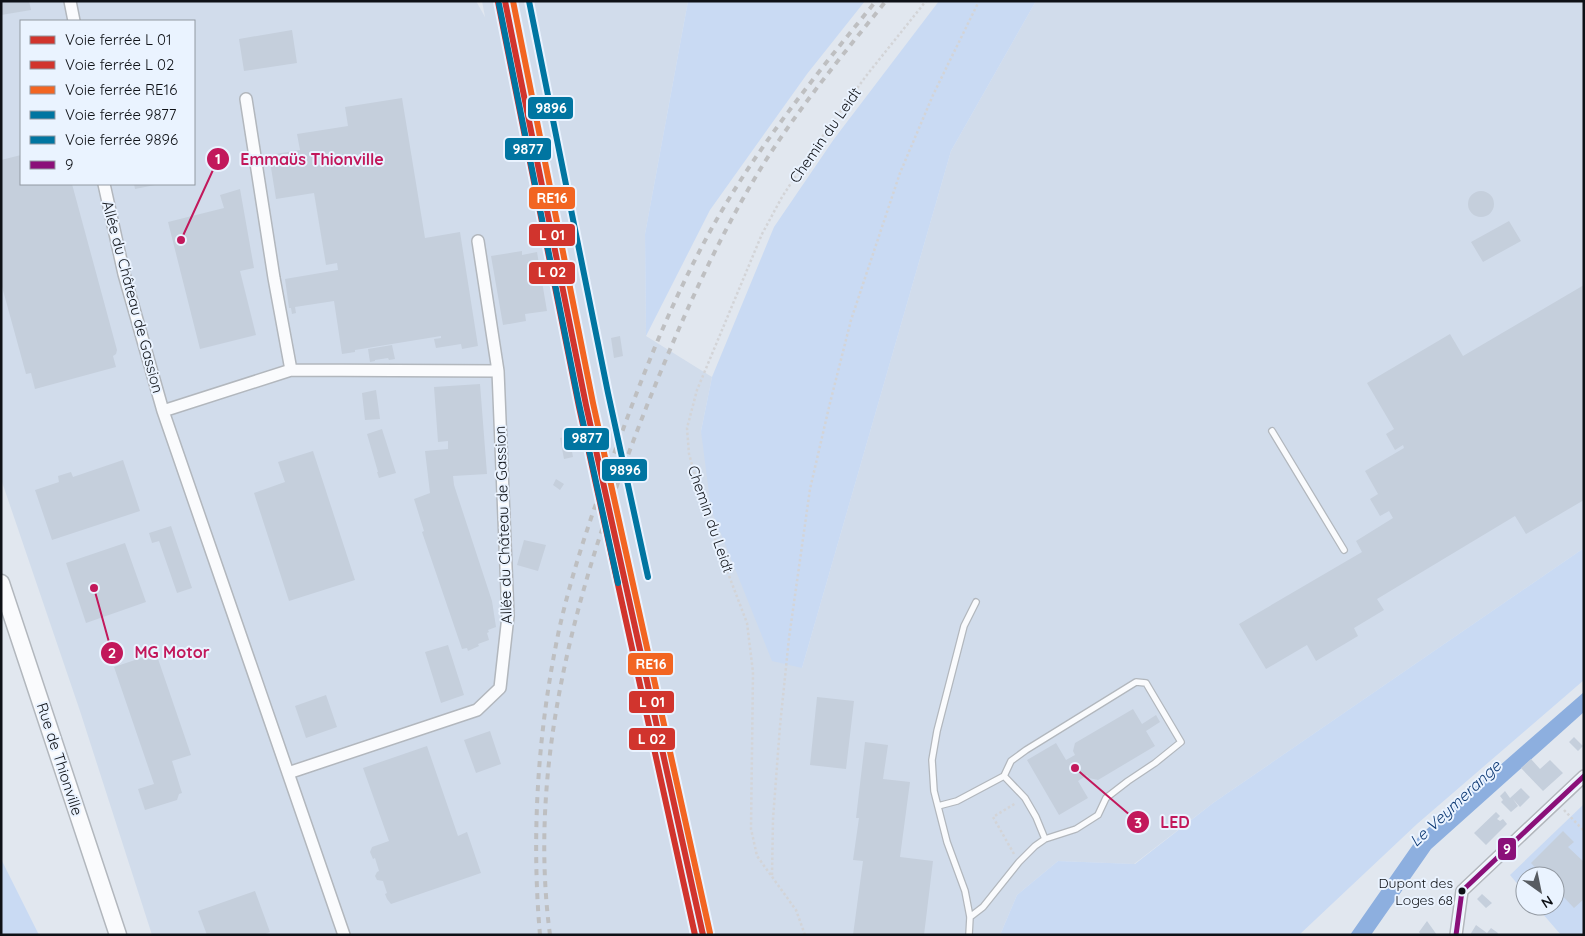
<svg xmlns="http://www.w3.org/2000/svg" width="1585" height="936" font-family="Quicksand,sans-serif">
<rect width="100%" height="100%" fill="#e1e7ef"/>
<path fill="#d1dceb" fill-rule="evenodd" d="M1 1H476L485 17 482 1H688L645 234 646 336 712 377 701 431 802 668 951 151 1036 1H1584V548L1213 803 1134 864 1058 861 1017 895 1000 935H152L80 711 1 479ZM21 21H194V184H21Z"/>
<path fill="#c9daf3" d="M688 1H865L807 74 710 210 646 336 645 234Z
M939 1H1036L951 151 802 668 772 661 711 509 701 431 712 377 774 227 834 139Z
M1584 548V680L1417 824 1299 935H1000L1017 895 1058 861 1135 864 1213 803Z
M1584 804V935H1561L1536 906H1555V876H1525V893L1510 875Z
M1 859 39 935H1Z"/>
<path fill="#8dafdf" d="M1584 692V712L1431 849 1371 935H1350L1419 836Z"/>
<path fill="#c5cfdc" d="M1 1H29L31 10 1 15Z
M292 30 297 63 244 71 239 39Z
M402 98 425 238 460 232 478 346 462 349 461 344 436 348 434 339 441 338V336L355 350V352L342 354 334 301 295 307 296 313 292 314 291 308H289L285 279 338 270 337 263 326 265 314 193 276 199 269 155 300 150 297 134 348 126 345 107Z
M21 155V184H72L117 350 116 354 113 356 116 367 35 389 31 373 26 374 1 283V160Z
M134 184H155V185L135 189Z
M240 189 254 268 240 271 256 335 200 349 168 222 224 208 220 195Z
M1468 204a13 13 0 1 1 26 0a13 13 0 1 1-26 0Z
M1509 221 1521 241 1483 262 1471 242Z
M522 251V255L537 252 547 311 525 314 526 321 503 325 491 256Z
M1584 285V500L1526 534 1515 516 1377 599 1384 610 1354 628 1358 636 1316 661 1307 645 1266 669 1239 624 1362 552 1356 541 1393 518 1389 511 1380 516 1370 499 1378 494 1365 471 1404 448 1403 445 1395 450 1386 434 1394 429 1367 383 1450 334 1463 356Z
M620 336 623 356 614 358 611 338Z
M392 345 395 359 389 360 388 358 375 360V361L370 362 368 349Z
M480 384 487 474 453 476 454 485 492 601 496 627 488 630 489 632 487 633 489 640 478 644 479 646 468 651 467 648 462 649 422 532 424 531 414 499 430 493 425 451 448 449V441L438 442 434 387Z
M376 390 380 419 365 420 362 393Z
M382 429 396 473 379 478 377 472H378L367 434Z
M569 436 573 457 564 459 560 438Z
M313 451 355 580 289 601 254 493 285 482 278 462Z
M123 460 140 511 52 540 35 490 59 482 58 476 71 472 73 477Z
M556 479 564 484 560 490 553 485Z
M171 526 192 588 177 593 159 541 152 543 149 533Z
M524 540 546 545 538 571 517 565Z
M125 543 146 602 86 623 66 563Z
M448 645 464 695 441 703 425 652Z
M156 653 191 755 172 761 182 793 179 794 177 800 145 810 138 789 154 784 114 667Z
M326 695 337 727 306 738 295 706Z
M817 697 854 701 846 769 810 765Z
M1133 709 1142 724 1156 715 1160 722 1146 731 1155 746 1098 780 1089 778 1087 775 1078 781 1088 798 1059 815 1027 760 1056 743 1066 760 1075 755 1073 751 1075 743Z
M490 731 501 764 476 773 464 740Z
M1574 737 1583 746 1578 751 1569 742Z
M865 742 888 745 883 779 910 782 900 857 933 861 924 935H853L863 861 853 860 859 818H856Z
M427 746 458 836 467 832 481 873 391 904 387 899 385 894 387 893 383 881 377 880 375 876 377 872 379 871 375 858 373 859 370 852 372 847 389 841 363 768Z
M1531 759 1540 769 1550 760 1563 773 1543 791 1521 768Z
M1521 788 1530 797 1520 807 1513 799 1518 806 1511 812 1501 802 1503 800 1500 796 1505 791 1510 798Z
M1496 812 1500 816 1497 819 1500 821 1503 819 1507 824 1486 845 1474 833Z
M1563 831 1574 842 1568 847 1584 862V899L1574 908 1555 888V876H1543L1531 863Z
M255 891 270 932 263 935H207L198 911Z
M1482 894 1492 903 1486 908 1477 899Z
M1427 921 1437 935H1421L1419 932Z
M1476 925 1487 933 1491 928 1498 933 1497 935H1470Z"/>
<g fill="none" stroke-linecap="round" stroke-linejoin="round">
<defs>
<path id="service" d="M1272 431 1344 550
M1004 776 1025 798 1036 817 1045 839
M938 806 957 801 1004 776 1011 761 1026 750 1136 682 1146 683 1181 742 1155 763 1128 781 1106 798 1098 815 1076 829 1045 839 1035 846 1019 862 983 907 970 917
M969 935 970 917 965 891 947 842 934 791 932 760 937 731 964 626 976 602"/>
<path id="minor" d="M70 1 74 21
M246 99 274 278 291 370
M104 184 124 274 163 411 344 935
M163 411 291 370 498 371 478 241
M288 773 477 710 500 688 508 616 498 371
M1456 935 1462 891 1584 776"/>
<path id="secondary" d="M1 583 118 935"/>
</defs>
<use href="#service" stroke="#b2b7bd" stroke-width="8"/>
<use href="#minor" stroke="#b2b7bd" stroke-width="14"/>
<use href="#secondary" stroke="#b2b7bd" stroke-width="19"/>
<path stroke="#d3d4d7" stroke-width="2.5" stroke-dasharray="2.5 2.5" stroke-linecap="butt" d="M1564 810 1584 831
M1014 854 993 817 1016 803
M772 875 773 819 780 726 789 638 810 489 830 403 851 320 900 173 933 95 979 1
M805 935 796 910 757 856 751 829 753 672 747 623 707 518 689 454 687 428 697 390 762 234 782 197 814 148 866 76 926 1"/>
<use href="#service" stroke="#fafbfd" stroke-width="5.5"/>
<use href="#minor" stroke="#fafbfd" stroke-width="11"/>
<use href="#secondary" stroke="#fafbfd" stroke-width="16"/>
<path stroke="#bebfc1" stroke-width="4" stroke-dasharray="6 6" stroke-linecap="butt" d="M540 935C531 833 538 729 559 630 574 563 597 499 621 435 650 355 683 275 727 202 770 131 823 66 876 1
M550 935C526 755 581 574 646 408 680 323 717 238 766 160 802 104 844 53 886 1"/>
<defs>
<path id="bus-1" d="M1456 935 1462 891 1584 776"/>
</defs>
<use href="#bus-1" stroke="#eaf3ff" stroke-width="9"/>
<use href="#bus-1" stroke="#8b1079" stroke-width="5"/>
<defs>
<path id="rail-1" d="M505 1 586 405 703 935"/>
<path id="rail-2" d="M498 2 579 407 695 935"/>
<path id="rail-3" d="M513 1 593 403 710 933"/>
<path id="rail-4" d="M499 4 578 399 618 583"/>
<path id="rail-5" d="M529 1 608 393 648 577"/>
</defs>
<use href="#rail-1" stroke="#eaf3ff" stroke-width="10"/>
<use href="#rail-2" stroke="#eaf3ff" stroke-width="10"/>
<use href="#rail-3" stroke="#eaf3ff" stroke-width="10"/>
<use href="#rail-4" stroke="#eaf3ff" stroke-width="10"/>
<use href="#rail-5" stroke="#eaf3ff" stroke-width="10"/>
<use href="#rail-1" stroke="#d1342d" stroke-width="6"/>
<use href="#rail-2" stroke="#d1342d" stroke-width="6"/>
<use href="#rail-3" stroke="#f26522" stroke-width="6"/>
<use href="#rail-4" stroke="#0075a1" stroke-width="6"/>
<use href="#rail-5" stroke="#0075a1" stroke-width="6"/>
</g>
<circle fill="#0e1116" stroke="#eaf3ff" stroke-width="2" cx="1462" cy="891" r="4.5"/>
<g text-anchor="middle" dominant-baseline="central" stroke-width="4" stroke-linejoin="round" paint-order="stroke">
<g font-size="14" fill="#0e1116" stroke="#eaf3ff" text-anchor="end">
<text x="1453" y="883">Dupont des<tspan x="1453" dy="17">Loges 68</tspan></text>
</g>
<g font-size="15" fill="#0e1116" stroke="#eaf3ff">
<text transform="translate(825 135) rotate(-55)">Chemin du Leidt</text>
<text transform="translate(133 297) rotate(75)">Allée du Château de Gassion</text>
<text transform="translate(711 519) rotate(71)">Chemin du Leidt</text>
<text transform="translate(503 525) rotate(-92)">Allée du Château de Gassion</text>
<text transform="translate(60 759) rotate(72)">Rue de Thionville</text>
</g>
<g font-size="16" font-style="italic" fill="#0d3974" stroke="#eaf3ff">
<text transform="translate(1455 803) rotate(-43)">Le Veymerange</text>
</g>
</g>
<path fill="none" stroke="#c2185b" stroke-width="2" d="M181 240L218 159M94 588L112 653M1075 768L1138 822"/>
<g fill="#c2185b" stroke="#eaf3ff" stroke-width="2">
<circle cx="181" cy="240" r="5"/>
<circle cx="94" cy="588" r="5"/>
<circle cx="1075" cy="768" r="5"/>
<circle cx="218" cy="159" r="12"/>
<circle cx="112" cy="653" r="12"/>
<circle cx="1138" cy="822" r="12"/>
</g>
<g font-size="15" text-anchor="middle" font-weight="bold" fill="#fff">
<text x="218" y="164">1</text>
<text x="112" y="658">2</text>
<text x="1138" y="828">3</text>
</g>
<g font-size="16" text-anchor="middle" font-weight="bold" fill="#c2185b" stroke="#eaf3ff" stroke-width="4" stroke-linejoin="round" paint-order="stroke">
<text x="312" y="165">Emmaüs Thionville</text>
<text x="172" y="658">MG Motor</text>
<text x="1175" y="828">LED</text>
</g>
<g stroke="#eaf3ff" stroke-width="2">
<rect x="527" y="96" width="47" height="24" rx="5" fill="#0075a1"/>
<rect x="504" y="137" width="48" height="24" rx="5" fill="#0075a1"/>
<rect x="528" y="186" width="48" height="24" rx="5" fill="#f26522"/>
<rect x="528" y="223" width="48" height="24" rx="5" fill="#d1342d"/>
<rect x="528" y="261" width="48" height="24" rx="5" fill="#d1342d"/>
<rect x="563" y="427" width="47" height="24" rx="5" fill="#0075a1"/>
<rect x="601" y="458" width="47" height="24" rx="5" fill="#0075a1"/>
<rect x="627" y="652" width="47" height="24" rx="5" fill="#f26522"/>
<rect x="628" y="690" width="47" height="24" rx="5" fill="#d1342d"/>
<rect x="628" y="727" width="48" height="24" rx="5" fill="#d1342d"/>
<rect x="1497" y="837" width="20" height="24" rx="5" fill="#8b1079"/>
</g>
<g font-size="14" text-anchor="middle" font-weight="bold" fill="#fff">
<text x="551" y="113">9896</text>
<text x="528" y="154">9877</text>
<text x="552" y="203">RE16</text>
<text x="552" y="240">L 01</text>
<text x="552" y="277">L 02</text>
<text x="587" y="443">9877</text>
<text x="625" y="475">9896</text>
<text x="651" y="669">RE16</text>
<text x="652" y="707">L 01</text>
<text x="652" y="744">L 02</text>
<text x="1507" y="854">9</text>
</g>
<rect width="1585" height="936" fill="none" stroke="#0e1116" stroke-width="5"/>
<rect x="20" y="20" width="175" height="165" fill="#eaf3ff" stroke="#9299a2"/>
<rect x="30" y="36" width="25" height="8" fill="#d1342d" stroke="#9299a2"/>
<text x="65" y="45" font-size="15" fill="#0e1116">Voie ferrée L 01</text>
<rect x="30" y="61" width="25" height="8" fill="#d1342d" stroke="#9299a2"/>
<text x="65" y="70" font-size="15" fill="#0e1116">Voie ferrée L 02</text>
<rect x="30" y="86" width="25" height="8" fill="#f26522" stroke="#9299a2"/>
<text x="65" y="95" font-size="15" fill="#0e1116">Voie ferrée RE16</text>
<rect x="30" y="111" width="25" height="8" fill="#0075a1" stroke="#9299a2"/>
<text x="65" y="120" font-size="15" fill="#0e1116">Voie ferrée 9877</text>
<rect x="30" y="136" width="25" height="8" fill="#0075a1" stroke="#9299a2"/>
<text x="65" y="145" font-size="15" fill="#0e1116">Voie ferrée 9896</text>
<rect x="30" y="161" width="25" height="8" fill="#8b1079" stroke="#9299a2"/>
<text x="65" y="170" font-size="15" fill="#0e1116">9</text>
<g transform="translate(1540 891) rotate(147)"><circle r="24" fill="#eaf3ff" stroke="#9299a2"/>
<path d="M0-4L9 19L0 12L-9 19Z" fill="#585c62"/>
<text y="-8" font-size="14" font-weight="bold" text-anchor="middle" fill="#0e1116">N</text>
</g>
</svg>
